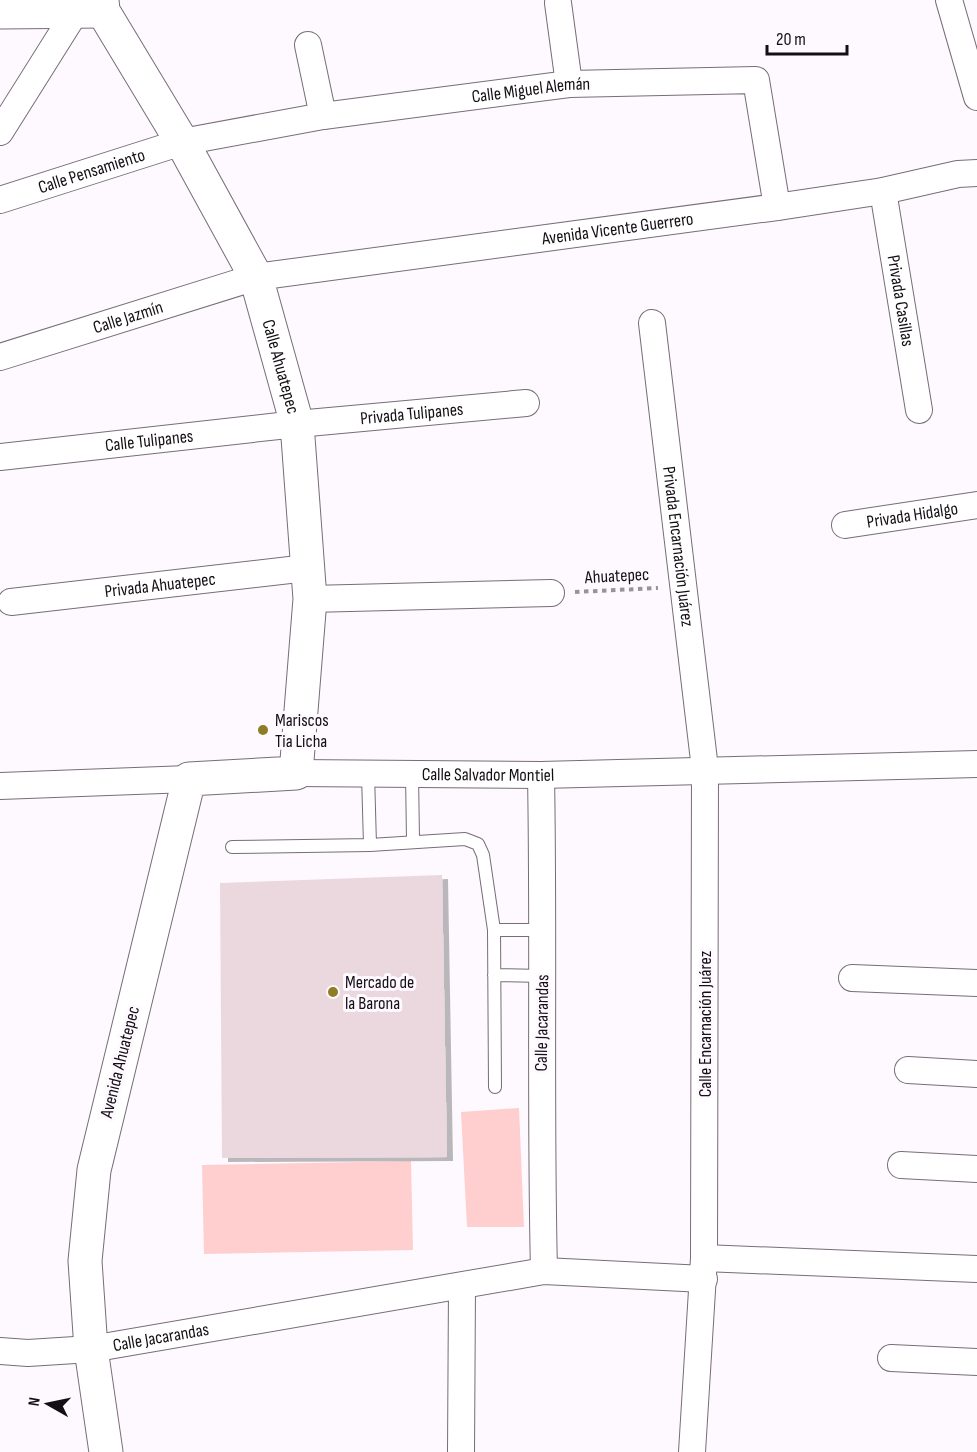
<svg xmlns="http://www.w3.org/2000/svg" width="977" height="1452" font-family="'Sofia Sans Condensed',sans-serif">
<defs>
<filter id="shadow"><feDropShadow dx="6" dy="4" stdDeviation="0" flood-color="#0004"/></filter>
</defs>
<rect width="100%" height="100%" fill="#fef9fe"/>
<path fill="#fecfce" d="M519 1108 524 1227H467L461 1112Z
M411 1161 413 1250 204 1254 202 1165Z"/>
<path fill="#ebd8df" filter="url(#shadow)" d="M442 875 447 1157 222 1158 220 883Z"/>
<g fill="none" stroke-linecap="round" stroke-linejoin="round">
<defs>
<path id="lane" d="M368 774 370 845
M412 774 413 840
M232 847 370 845 465 839 478 844 483 855 494 930 495 1087
M494 930H544
M494 975 543 976"/>
<g id="street">
<path d="M949 0 977 97"/>
<path d="M558 3 569 84"/>
<path d="M308 45 323 116"/>
<path d="M0 132 76 11"/>
<path id="s1" d="M883 191 919 410"/>
<path id="s2" d="M0 200 182 142 323 116 569 84 756 80 777 207"/>
<path id="s3" d="M652 323 705 769 704 1258 692 1452"/>
<path id="s4" d="M0 357 256 277 777 207 883 191 958 174 977 173"/>
<path id="s5" d="M0 457 297 424 526 403"/>
<path id="s6" d="M845 525 977 505"/>
<path d="M310 599 551 593"/>
<path id="s7" d="M11 602 307 568"/>
<path id="s8" d="M296 773 541 775 977 764"/>
<path d="M541 775C544 940 540 1106 544 1271"/>
<path d="M0 786 189 779"/>
<path d="M852 978 977 983"/>
<path d="M908 1070 977 1074"/>
<path d="M901 1165 977 1169"/>
<path d="M704 1258 977 1269"/>
<path id="s9" d="M0 1351 28 1353 91 1349 544 1271 704 1279"/>
<path d="M891 1358 977 1362"/>
<path d="M461 1452 462 1287"/>
</g>
<g id="secondary">
<path id="s10" d="M102 0 103 11 182 142 256 277 297 424 310 599 296 773 189 779 94 1170 85 1261 91 1349 106 1452"/>
<path d="M0 12 103 11"/>
</g>
</defs>
<use href="#lane" stroke="#786c78" stroke-width="14"/>
<use href="#street" stroke="#786c78" stroke-width="28"/>
<use href="#secondary" stroke="#786c78" stroke-width="35"/>
<path stroke="#989398" stroke-width="4" stroke-dasharray="4.5 4.5" stroke-linecap="butt" d="M575 592 658 588"/>
<use href="#lane" stroke="#fff" stroke-width="12"/>
<use href="#street" stroke="#fff" stroke-width="26"/>
<use href="#secondary" stroke="#fff" stroke-width="33"/>
</g>
<g fill="#8d7d23" stroke="#fef9fe" stroke-width="2">
<circle cx="263" cy="730" r="6"/>
<circle cx="333" cy="992" r="6"/>
</g>
<g text-anchor="middle" dominant-baseline="central" stroke-width="6" stroke-linejoin="round" paint-order="stroke">
<g font-size="18" fill="#140f14" stroke="#fef9fe">
<text stroke="none"><textPath href="#s2" startOffset="544">Calle Miguel Alemán</textPath></text>
<text stroke="none"><textPath href="#s2" startOffset="96">Calle Pensamiento</textPath></text>
<text stroke="none"><textPath href="#s4" startOffset="633">Avenida Vicente Guerrero</textPath></text>
<text stroke="none"><textPath href="#s1" startOffset="111">Privada Casillas</textPath></text>
<text stroke="none"><textPath href="#s4" startOffset="134">Calle Jazmín</textPath></text>
<text stroke="none"><textPath href="#s10" startOffset="411">Calle Ahuatepec</textPath></text>
<text stroke="none"><textPath href="#s5" startOffset="414">Privada Tulipanes</textPath></text>
<text stroke="none"><textPath href="#s5" startOffset="150">Calle Tulipanes</textPath></text>
<text stroke="none"><textPath href="#s6" startOffset="68">Privada Hidalgo</textPath></text>
<text stroke="none"><textPath href="#s3" startOffset="225">Privada Encarnación Juárez</textPath></text>
<text transform="translate(617 576) rotate(-3)">Ahuatepec</text>
<text stroke="none"><textPath href="#s7" startOffset="150">Privada Ahuatepec</textPath></text>
<text stroke="none"><textPath href="#s8" startOffset="192">Calle Salvador Montiel</textPath></text>
<text transform="translate(542 1023) rotate(-89)">Calle Jacarandas</text>
<text transform="translate(705 1024) rotate(-90)">Calle Encarnación Juárez</text>
<text transform="translate(120 1062) rotate(-76)">Avenida Ahuatepec</text>
<text stroke="none"><textPath href="#s9" startOffset="162">Calle Jacarandas</textPath></text>
</g>
<g font-size="18" fill="#140f14" stroke="#fef9fe" text-anchor="start">
<text x="275" y="720">Mariscos<tspan x="275" dy="21">Tia Licha</tspan></text>
<text x="345" y="982">Mercado de<tspan x="345" dy="21">la Barona</tspan></text>
</g>
</g>
<g transform="translate(48 1404) rotate(279)" stroke="#fef9fe" stroke-width="4.5" paint-order="stroke">
<path d="M0-4.5L10 22L0 15L-10 22Z" fill="#140f14"/>
<text y="-9" font-size="16" font-weight="bold" text-anchor="middle" fill="#140f14">N</text>
</g>
<path d="M767 45v9h80v-9" fill="none" stroke="#140f14" stroke-width="3"/>
<text x="776" y="45" font-size="18" fill="#140f14" stroke="#fef9fe" stroke-width="4.5" paint-order="stroke">20 m</text>
</svg>
